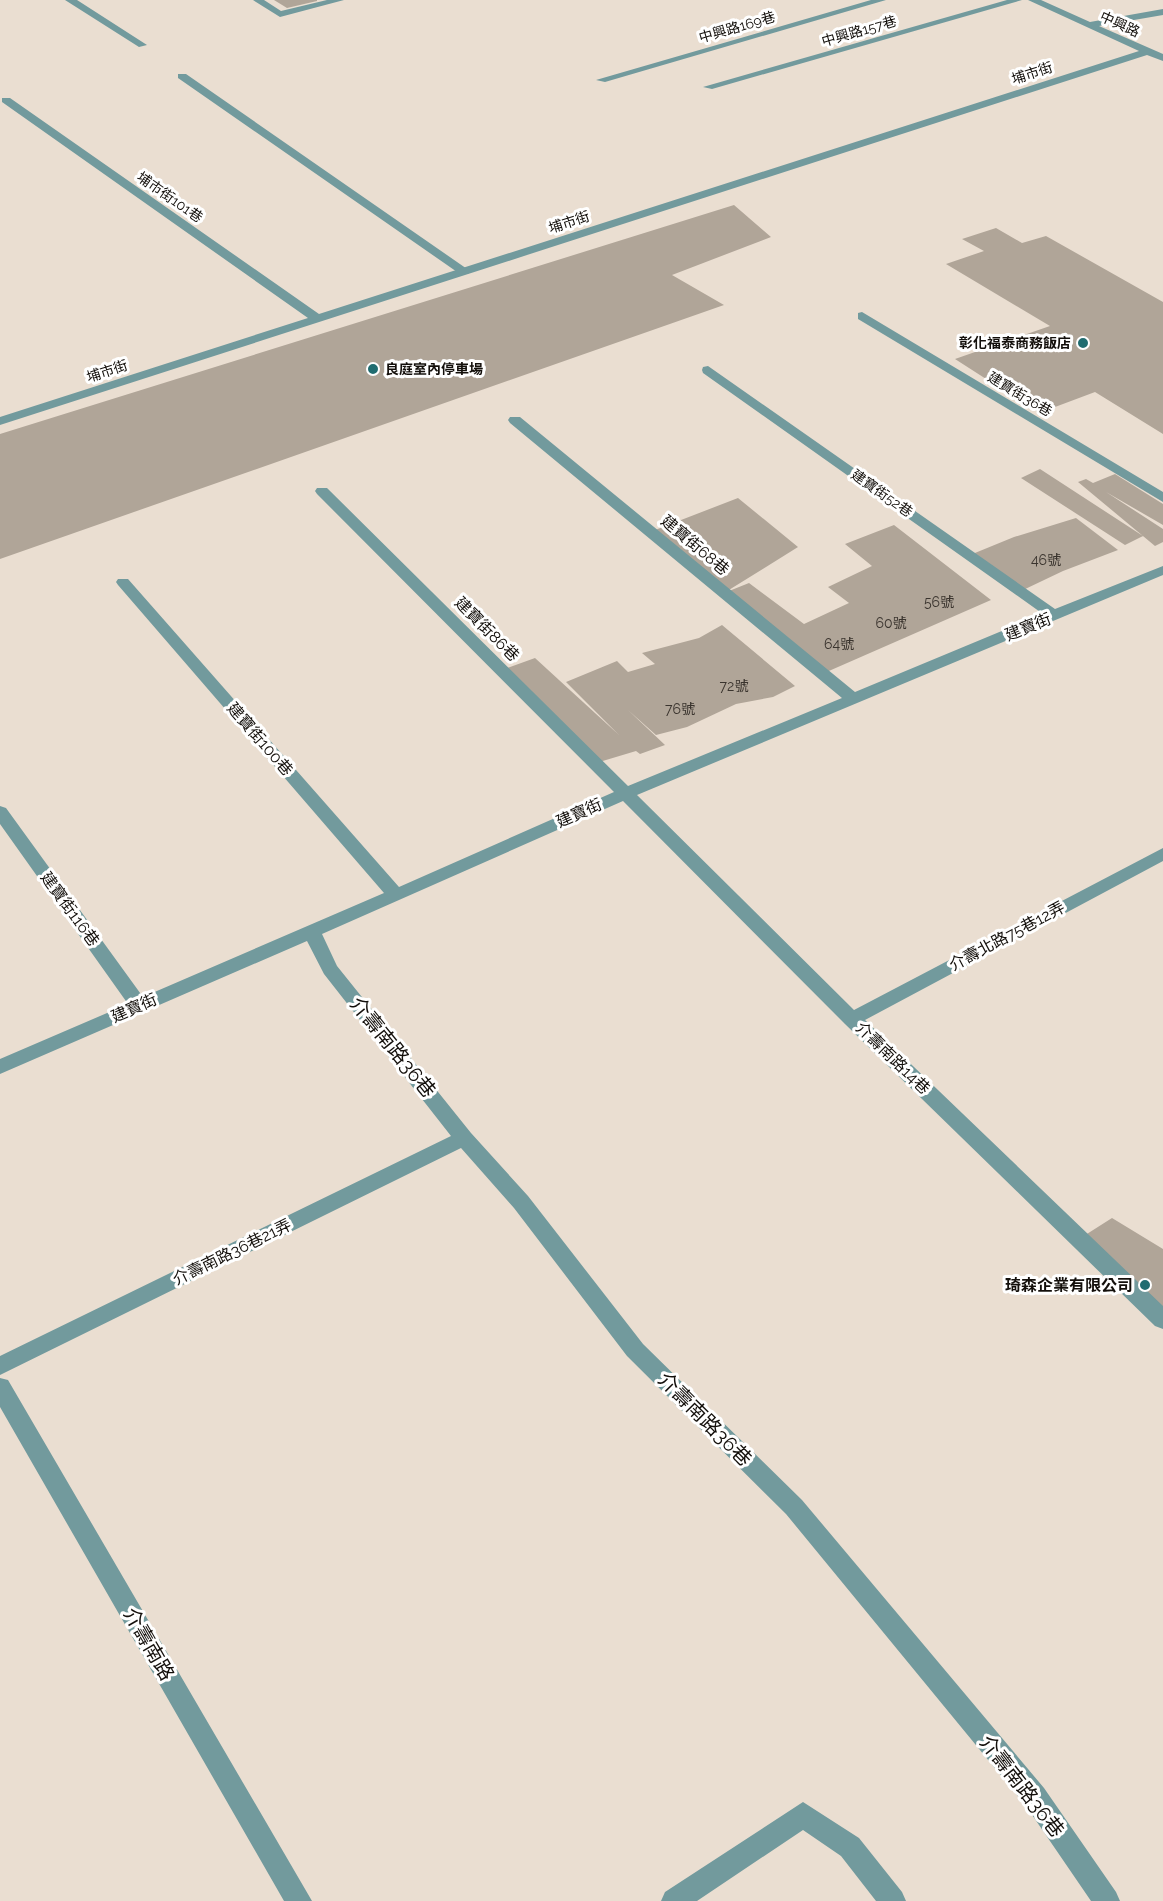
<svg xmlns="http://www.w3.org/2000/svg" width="1163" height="1901" font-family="Raleway,'Noto Sans TC',sans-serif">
<rect width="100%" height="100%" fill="#eaded1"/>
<path fill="#b0a598" d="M274 0H317V1L287 8Z
M734 205 771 237 672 275 724 305 0 559V434Z
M996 228 1022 243 1046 236 1163 302V434L1095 392 1039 413 955 359 1050 326 946 264 984 251 962 239Z
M1040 469 1143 536 1125 545 1021 478Z
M1115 474 1163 504V525L1106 492 1163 529V542L1155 546 1078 482 1086 479 1093 483Z
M738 498 798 547 724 593 650 532Z
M1076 518 1118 550 1063 571 1021 591 970 555 1014 537Z
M894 525 991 600 822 674 724 593 749 583 804 624 849 603 828 587 872 566 845 544Z
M722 625 795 686 773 697 736 704 687 727 656 735 628 710 665 745 640 754 636 751 596 763 502 670 535 658 619 735 566 682 617 661 628 672 655 664 642 653 699 638Z
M1112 1218 1163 1249V1321L1079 1239Z"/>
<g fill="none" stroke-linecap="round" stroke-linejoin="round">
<path fill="#729a9d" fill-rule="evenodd" d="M253 0H264L281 11 327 0H344L280 17Z
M178 74H186L470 271 468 274H460L178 78Z"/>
<path fill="#729a9d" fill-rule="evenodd" d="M65 0H77L147 45 139 47Z
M871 0H886L605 82 596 80Z
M1007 0H1022L712 89 703 87Z
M1028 0H1041L1090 22 1163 9V15L1099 26 1163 54V61L1147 55 0 425V417L308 318 2 102V98H10L319 314 1139 51Z
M862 312 1163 492V502L858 319V313Z
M708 366 1055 609 1163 566V575L637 795 854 1010 1163 848V861L865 1020 1163 1306V1329L1155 1326 845 1024 623 801 322 934 337 966 471 1133 528 1196 643 1344 802 1500 1044 1788 1116 1892 1120 1901H1091L1026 1806 786 1514 627 1356 514 1208 461 1148 0 1375V1356L451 1136 324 974 307 941 0 1074V1059L128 1004 0 824V806L6 808 143 997 384 893 118 585 116 582 118 579H128L399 887 614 792 317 494 315 491 317 488H327L628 786 842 698 510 423 508 420 510 417H520L855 692 1043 614 703 373 702 370 703 367Z
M0 1378 8 1380 312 1901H284L0 1407Z
M803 1802 859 1838 902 1892 906 1901H876L841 1856 803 1830 697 1901H661L665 1892Z"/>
</g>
<g fill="#206c70" stroke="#fff" stroke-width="2">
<circle cx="1083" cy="343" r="6"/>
<circle cx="373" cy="369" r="6"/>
<circle cx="1145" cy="1285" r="6"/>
</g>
<g text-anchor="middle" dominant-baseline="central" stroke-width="6" stroke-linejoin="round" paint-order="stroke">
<g font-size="14" fill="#130f0b" stroke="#fff">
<text transform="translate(1120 24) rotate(24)">中興路</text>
<text transform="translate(737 27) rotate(-16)">中興路169巷</text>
<text transform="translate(859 31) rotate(-16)">中興路157巷</text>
<text transform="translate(1032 73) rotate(-18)">埔市街</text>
<text transform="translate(170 197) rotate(35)">埔市街101巷</text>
<text transform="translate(569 222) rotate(-18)">埔市街</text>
<text transform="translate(107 371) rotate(-18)">埔市街</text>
<text transform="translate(1020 394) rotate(31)">建寶街36巷</text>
<text transform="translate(882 493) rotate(35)">建寶街52巷</text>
</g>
<g font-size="14" font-weight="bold" fill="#130f0b" stroke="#fff" text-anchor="end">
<text x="1071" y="343">彰化福泰商務飯店</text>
<text x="385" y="369" text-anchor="start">良庭室內停車場</text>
</g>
<g font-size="14" fill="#3a342e">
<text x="1046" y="560">46號</text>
<text x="939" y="602">56號</text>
<text x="891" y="623">60號</text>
<text x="839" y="644">64號</text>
<text x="734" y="686">72號</text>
<text x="680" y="709">76號</text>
</g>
<g font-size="16" fill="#130f0b" stroke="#fff">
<text transform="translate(695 545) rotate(40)">建寶街68巷</text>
<text transform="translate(1028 627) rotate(-22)">建寶街</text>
<text transform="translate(487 629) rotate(45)">建寶街86巷</text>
<text transform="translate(260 739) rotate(49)">建寶街100巷</text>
<text transform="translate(579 813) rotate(-24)">建寶街</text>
<text transform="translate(70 909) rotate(54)">建寶街116巷</text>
<text transform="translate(1007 936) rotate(-28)">介壽北路75巷12弄</text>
<text transform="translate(134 1008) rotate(-24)">建寶街</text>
<text transform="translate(893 1058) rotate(44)">介壽南路14巷</text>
<text transform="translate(232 1252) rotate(-26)">介壽南路36巷21弄</text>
</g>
<g font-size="16" font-weight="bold" fill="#130f0b" stroke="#fff" text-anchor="end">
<text x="1133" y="1285">琦森企業有限公司</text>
</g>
<g font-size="20" fill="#130f0b" stroke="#fff">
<text transform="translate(393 1047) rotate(51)">介壽南路36巷</text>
<text transform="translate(705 1419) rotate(45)">介壽南路36巷</text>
<text transform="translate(149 1644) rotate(60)">介壽南路</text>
<text transform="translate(1022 1786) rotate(52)">介壽南路36巷</text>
</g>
</g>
</svg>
